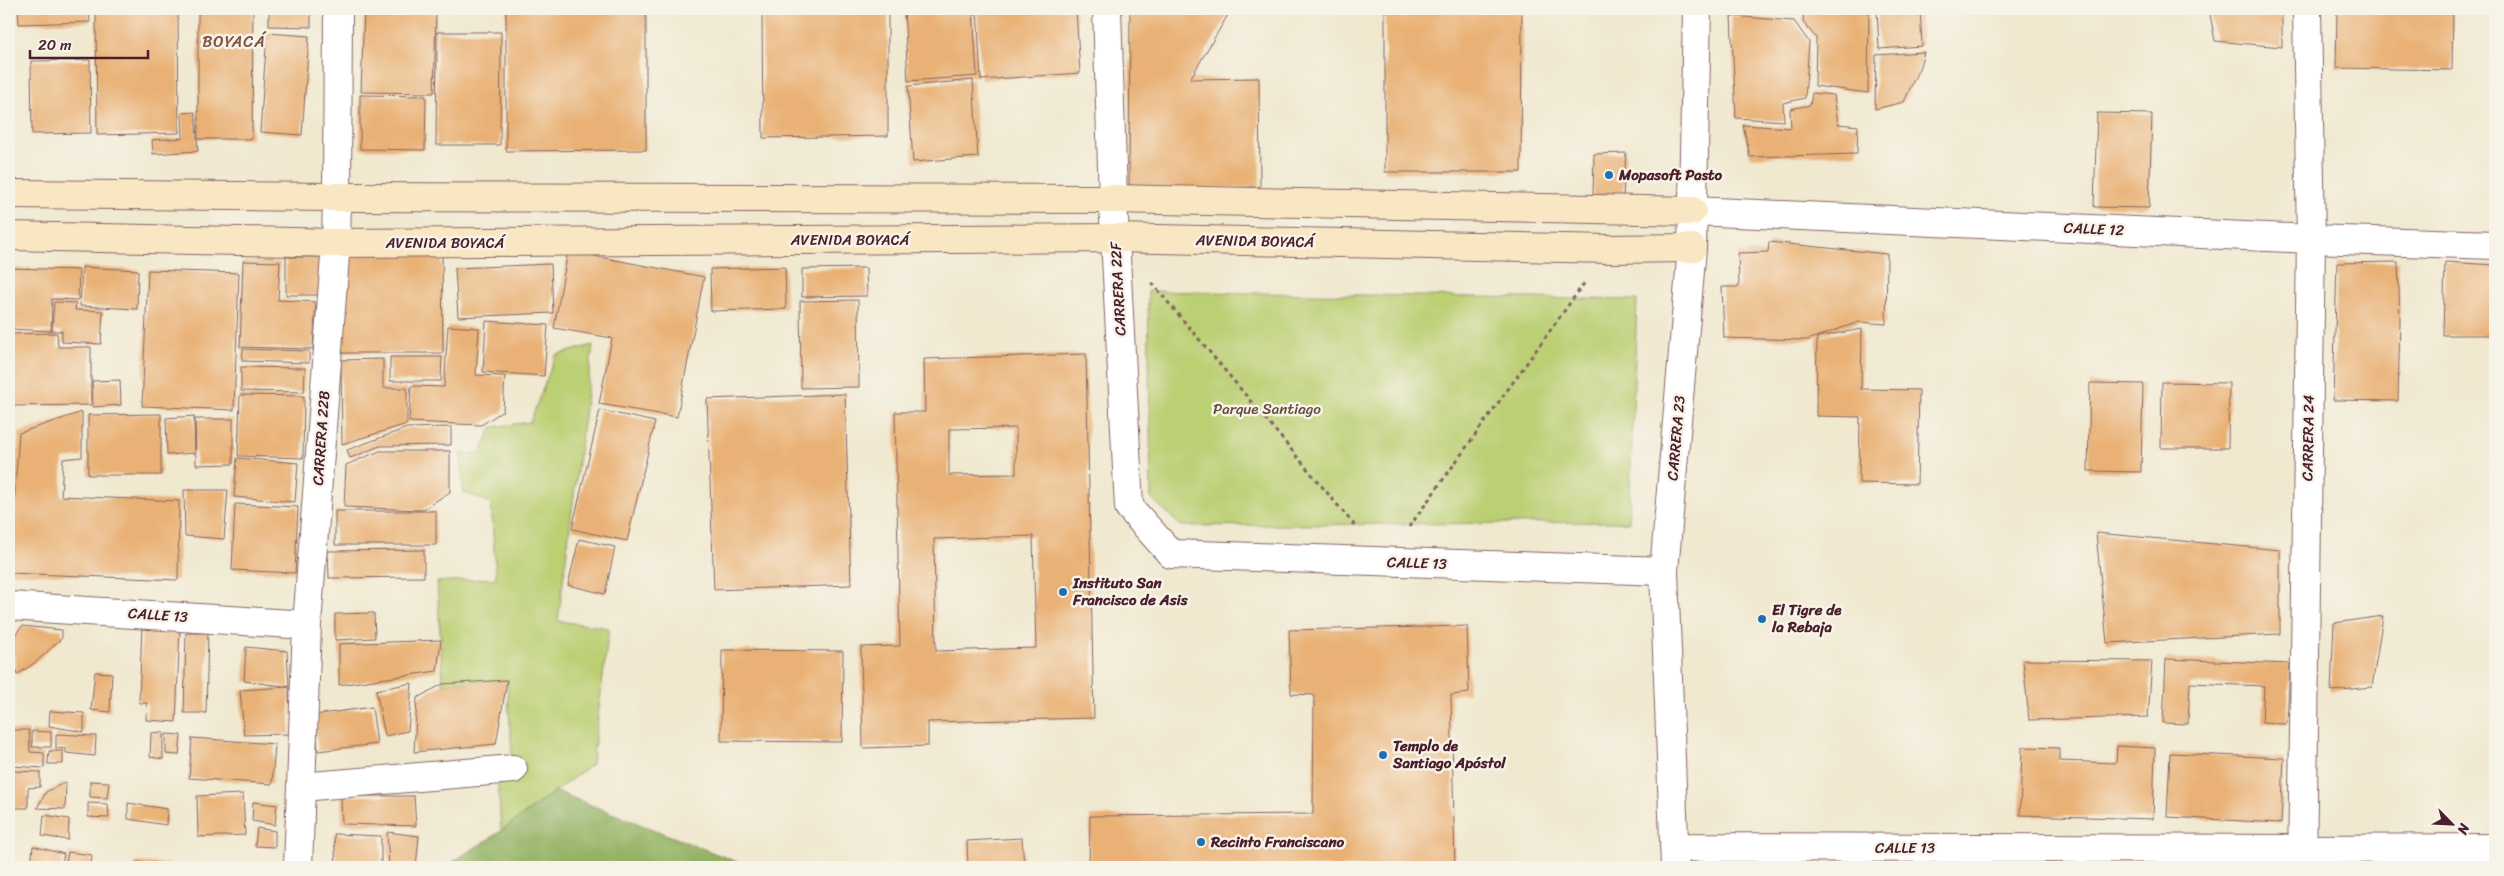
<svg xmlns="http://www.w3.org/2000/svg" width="2504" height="876" font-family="Sriracha,sans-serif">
<rect width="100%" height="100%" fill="#f7f3e8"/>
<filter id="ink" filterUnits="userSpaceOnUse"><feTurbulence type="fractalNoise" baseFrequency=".02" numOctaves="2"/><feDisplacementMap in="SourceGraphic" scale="10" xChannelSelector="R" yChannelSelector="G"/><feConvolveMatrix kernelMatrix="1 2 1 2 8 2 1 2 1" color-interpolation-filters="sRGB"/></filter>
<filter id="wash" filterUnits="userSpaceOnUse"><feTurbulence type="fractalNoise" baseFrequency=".0096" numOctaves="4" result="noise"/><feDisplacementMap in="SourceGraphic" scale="20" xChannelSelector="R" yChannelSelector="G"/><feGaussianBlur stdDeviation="1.12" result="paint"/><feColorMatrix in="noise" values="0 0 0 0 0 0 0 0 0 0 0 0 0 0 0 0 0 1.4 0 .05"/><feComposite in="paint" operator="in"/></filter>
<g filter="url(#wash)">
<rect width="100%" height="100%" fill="#f0e8cf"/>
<path fill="#bbcf73" stroke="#82774f" d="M1148 291 1637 300 1629 522 1181 526 1151 498Z
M593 345 558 621 609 628 592 764 501 831 497 770 513 769 507 680 443 684 437 582 496 578 491 503 463 492 461 454 481 453 492 427 530 422 556 355Z"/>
<path fill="#94b265" stroke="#6f6848" d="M555 791 750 867H445L501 831Z"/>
<g id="blocks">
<path fill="#e9b175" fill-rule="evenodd" d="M18 9H89L90 22 19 24Z
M96 9H178L179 133 97 135Z
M198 9H253L252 139H198Z
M269 9H311V27L269 26Z
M506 9H646V150L506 151Z
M762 9H888V136L763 138Z
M904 9H973L977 76 908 81Z
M977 9H1076L1080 73 981 80Z
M1130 9H1228V15L1190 79 1259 78 1260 187 1129 189Z
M1385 9H1522L1521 172H1385Z
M1621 9H1686V12L1621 10Z
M1742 9H1798V14Z
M1804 9H1869L1868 93 1815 86 1816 38 1803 22Z
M1877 9H1920L1922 46 1879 49Z
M2209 9H2282V47L2215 41Z
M2337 9H2453L2452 70 2336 68Z
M364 10 436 12 434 93 361 92Z
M1731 16 1794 21 1809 42 1805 98 1783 103 1784 121 1736 118Z
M437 32H501L500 145H436Z
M267 33 309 36 302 135 260 132Z
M1924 52 1920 66 1904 102 1875 109 1876 55Z
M90 60 91 133 32 134 31 61Z
M973 80 978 157 913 162 908 86Z
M1812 93 1834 95 1838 124 1858 126 1857 154 1750 157 1743 125 1791 128 1790 109 1810 105Z
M360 95 426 96 425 150 360 149Z
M195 112 198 151 153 154 152 140 183 138 182 113Z
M2097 113 2152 114 2149 208 2094 207Z
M1626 153 1623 197H1593L1594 154Z
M1769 242 1887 254 1886 324 1859 322 1807 340 1724 338 1722 287H1739L1738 253 1768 252Z
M442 251 443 353H342V252Z
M568 251 704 277 677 417 599 404 612 338 554 328Z
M286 257H322V295H286Z
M243 261 280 262 278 300 316 302 313 349 240 347Z
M2398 262 2400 319 2398 401 2333 400 2337 263Z
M2445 262 2495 265V335H2443Z
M551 264 553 313 458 317 455 268Z
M82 267 138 270 137 309 80 306Z
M785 267 786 309 711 311 710 269Z
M9 268 79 270 78 300 52 299 51 331 9 329Z
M866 268 867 296 802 297V269Z
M148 270 239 273 234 410 142 406Z
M858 300 859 387 801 388 800 301Z
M54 302 76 303 75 310 103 311 101 344 62 342V331H52Z
M486 321 548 325 544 376 483 372Z
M448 326 479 328 476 375 505 376 503 411 481 425 409 422 411 386 444 387Z
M1862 329 1861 389 1919 390 1917 484 1859 483 1860 417 1816 416 1817 337Z
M57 333 58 347H91V405L9 406V334Z
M243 349 309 351V363L242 361Z
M1086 354 1094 718 928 722V746L863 748 861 647 900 646 895 412H925L924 359ZM1016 428V474L949 475V429ZM1033 536 1036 648 936 651 934 539Z
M390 357H442L441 381H390Z
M383 359V388H407V424L342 444 341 360Z
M241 367 305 368 304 392 241 391Z
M120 380 121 405 93 407 92 381Z
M2162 382 2229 383 2228 448H2161Z
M2090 383 2143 384 2141 472 2088 471Z
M845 394 851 585 714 590 707 399Z
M240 395 304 396 303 458 238 456Z
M600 410 655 422 627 541 572 529Z
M82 412V457L63 459 61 496 179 501 178 580 9 573 19 433Z
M161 414V475H88V415Z
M194 416 195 453 167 455 166 418Z
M195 419H233V464L196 465Z
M451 427V445L380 446 350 458 347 450 407 428Z
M380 451H450V492L422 510 344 507 346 465Z
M237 458 298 463 295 502 234 497Z
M184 490H228L224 539 185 536Z
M235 504 298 507 295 573 232 570Z
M335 511H436V545H335Z
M2096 533 2280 550V634L2107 643Z
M579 539 615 547 605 594 568 585Z
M424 550V577L329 578 328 551Z
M374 613 375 638 335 640V614Z
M2383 616 2372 687 2331 691 2334 623Z
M142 625 180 627 176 722 146 720 147 703H139Z
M22 626 62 630V638L37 661 17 675 11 640Z
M1467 626 1469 693 1451 695 1455 867H1089L1090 816 1313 814 1314 695 1291 694 1289 630Z
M186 633H208L206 713H184Z
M441 640 437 671 339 685V644Z
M246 647 287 651 289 687 244 681Z
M722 650 843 651 842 742 721 741Z
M2166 659 2290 664 2287 724 2262 723 2264 686 2190 683 2188 724 2163 723Z
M2023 660 2152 661 2148 717 2029 720Z
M95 672 112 673 110 712 91 710Z
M507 680 496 744 414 752 417 698 443 684Z
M412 683 408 731 385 736 376 690Z
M289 687 290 734 244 735 240 690Z
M372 707 377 744 318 751 314 715Z
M50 711 84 713V732L49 726Z
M11 730H29L30 752 44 753V768L11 766Z
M32 731 51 732V747H32Z
M163 732V759L150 757 151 733Z
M56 734 96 736 95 756 66 753V749L56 748Z
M166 734 181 735 179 755 166 754Z
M192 738 275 744 272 784 189 778Z
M2117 746 2155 748 2153 819 2020 815 2022 747 2059 748V761L2116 763Z
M49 751H63V764H48Z
M2170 753 2284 758 2281 823 2167 817Z
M12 771 40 772V787L28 788V808H11Z
M90 781 109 782 107 798 90 797Z
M66 782 65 809 37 808 46 792Z
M243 794 245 835 198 837 197 796Z
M341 796H414L416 826 342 824Z
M253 802 277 805 275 825 252 821Z
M88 803 108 804 109 818 88 817Z
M128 803 167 809 166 825 128 819Z
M44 815 69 819 68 840 42 836Z
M257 828 275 831V847L255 846Z
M387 832 419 836 416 867H389Z
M334 834 381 836V867H336Z
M1022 838 1024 867H968L967 841Z
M33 846 64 854 61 867H31Z
M68 852 92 855 91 867H65Z
M136 862 171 864V867H135Z"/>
</g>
</g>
<g filter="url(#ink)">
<use href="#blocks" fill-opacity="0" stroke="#846564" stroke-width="1"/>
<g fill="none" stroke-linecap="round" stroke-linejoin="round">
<defs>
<path id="minor" d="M1107 9 1113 199 1129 507 1171 554 1664 571
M2311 239 2495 245
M9 606 307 625
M301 787 513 769
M2302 849 2495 848
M298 867 307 625 336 243 337 197"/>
<path id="tertiary" d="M337 197 338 9
M1692 211 2311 239
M1674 847 2302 849
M1675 867 1664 571 1692 248 1697 9
M2302 867 2311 239 2307 9"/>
<path id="secondary" d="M9 194 337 197 1113 199 1692 211
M9 236 336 243 1115 238 1609 249 1692 248"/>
</defs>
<use href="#minor" stroke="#846564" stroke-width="30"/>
<use href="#tertiary" stroke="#846564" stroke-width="30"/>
<use href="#secondary" stroke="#846564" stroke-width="30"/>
<path stroke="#846564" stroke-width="3" stroke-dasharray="4 4" stroke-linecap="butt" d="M1152 283 1355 526
M1409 527 1585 282"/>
<use href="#minor" stroke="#fff" stroke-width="28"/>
<use href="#tertiary" stroke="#fff" stroke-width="28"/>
<use href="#secondary" stroke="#f9e7c3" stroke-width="28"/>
</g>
</g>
<g fill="#1f6fb2" stroke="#f7f3e8" stroke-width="2">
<circle cx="1609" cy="175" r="5"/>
<circle cx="1063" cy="592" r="5"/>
<circle cx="1762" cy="619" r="5"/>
<circle cx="1383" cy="755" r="5"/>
<circle cx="1201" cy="842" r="5"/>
</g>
<g text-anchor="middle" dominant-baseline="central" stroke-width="5" stroke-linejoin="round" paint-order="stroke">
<g font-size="15" font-weight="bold" fill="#4a1f2b" stroke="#f7f3e8" text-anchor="start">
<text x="1619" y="175">Mopasoft Pasto</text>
<text x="1073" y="583">Instituto San<tspan x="1073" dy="17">Francisco de Asis</tspan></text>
<text x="1772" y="610">El Tigre de<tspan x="1772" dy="17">la Rebaja</tspan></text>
<text x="1393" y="746">Templo de<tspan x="1393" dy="17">Santiago Apóstol</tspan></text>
<text x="1211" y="842">Recinto Franciscano</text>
</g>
<g font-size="15" fill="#4a1f2b" stroke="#f7f3e8">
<text transform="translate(2094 229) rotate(3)">CALLE 12</text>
<text x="850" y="240">AVENIDA BOYACÁ</text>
<text transform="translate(1255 241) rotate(1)">AVENIDA BOYACÁ</text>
<text x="445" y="243">AVENIDA BOYACÁ</text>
<text transform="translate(1118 289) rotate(-93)">CARRERA 22F</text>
<text transform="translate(321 438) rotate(-86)">CARRERA 22B</text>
<text transform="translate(1676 438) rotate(-85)">CARRERA 23</text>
<text transform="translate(2308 438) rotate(-89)">CARRERA 24</text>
<text transform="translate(1417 563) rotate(2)">CALLE 13</text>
<text transform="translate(158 615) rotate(4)">CALLE 13</text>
<text x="1905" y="848">CALLE 13</text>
</g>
<g font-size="15" fill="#664b3d" stroke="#f7f3e8">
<text x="1267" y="409">Parque Santiago</text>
</g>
<g font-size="16" letter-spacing="1" fill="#825245" stroke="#f7f3e8">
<text x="234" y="41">BOYACÁ</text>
</g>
</g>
<rect width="2504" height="876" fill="none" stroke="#f7f3e8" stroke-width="30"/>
<g transform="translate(2452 824) rotate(114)" stroke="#f7f3e8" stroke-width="4" paint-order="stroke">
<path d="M0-4L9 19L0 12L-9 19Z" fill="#4a1f2b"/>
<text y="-8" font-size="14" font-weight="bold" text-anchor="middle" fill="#4a1f2b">N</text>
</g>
<path d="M30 50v8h118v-8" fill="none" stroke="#4a1f2b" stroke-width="2.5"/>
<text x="38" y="50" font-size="15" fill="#4a1f2b" stroke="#f7f3e8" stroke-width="4" paint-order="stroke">20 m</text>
</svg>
